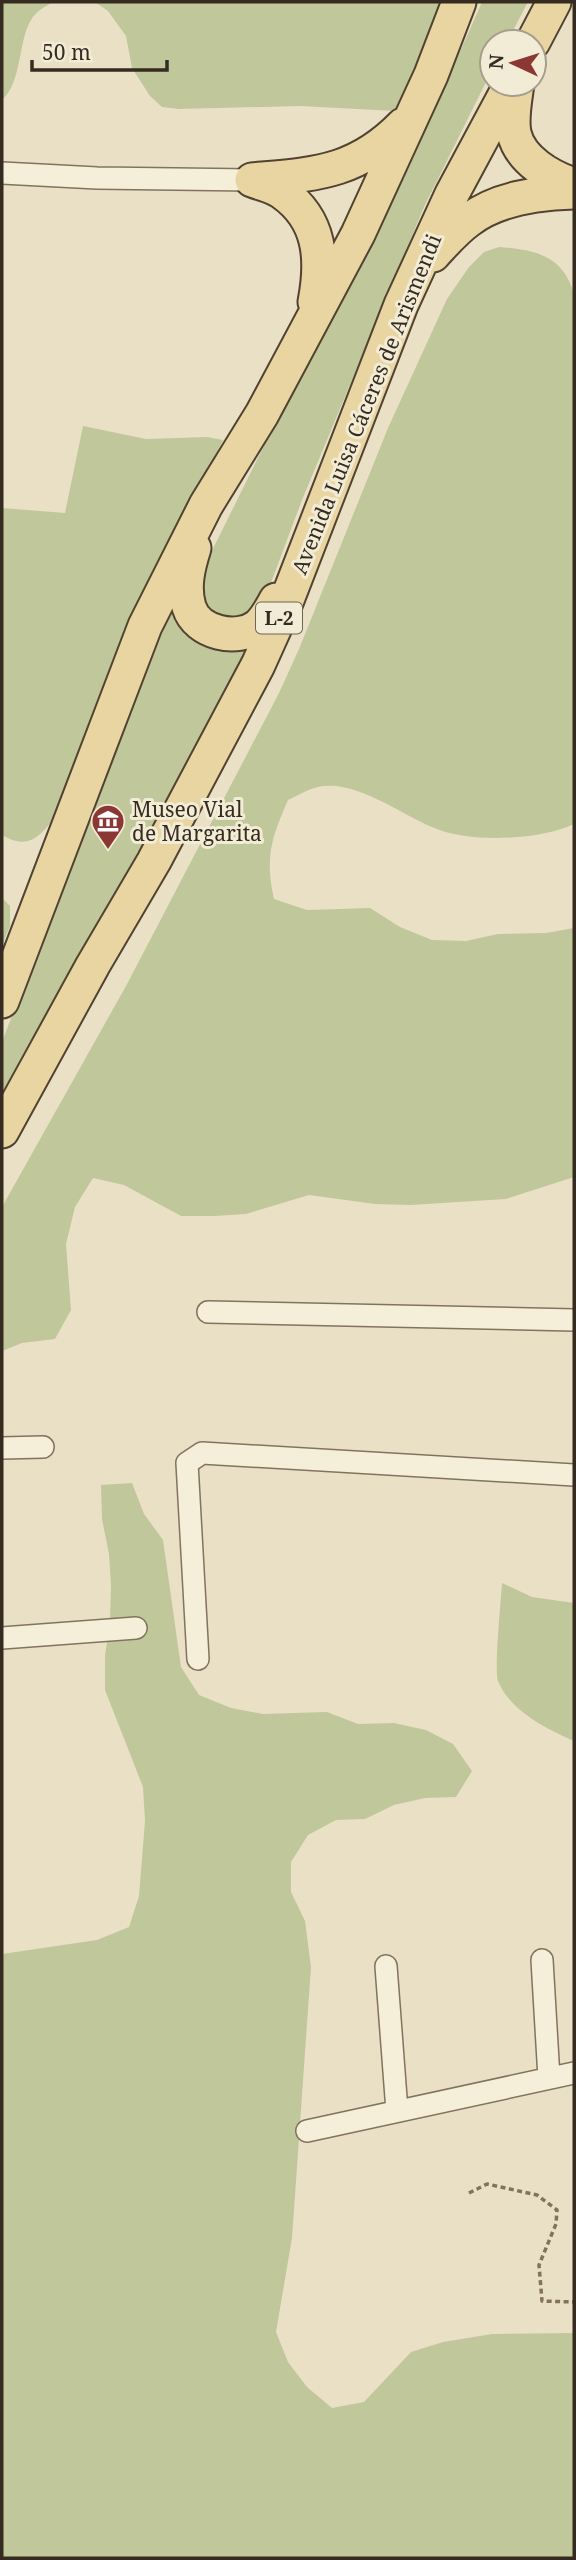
<svg xmlns="http://www.w3.org/2000/svg" width="576" height="2560" font-family="'Noto Serif',serif">
<rect width="100%" height="100%" fill="#eae0c6"/>
<path fill="#c0c79b" d="M2 2H53C46 6 35 12 31 20 18 41 22 83 2 100Z
M95 2H443L395 111 300 106 179 109 162 107 150 96 132 68 126 36 108 11Z
M482 2H528L507 42H492V70L424 207 302 500 263 604 257 614 222 622 196 596 203 569 285 403 409 167Z
M499 247C535 250 563 255 574 294V824C541 840 472 843 437 829 403 816 355 778 318 787 308 789 297 796 288 800 271 839 265 857 274 899L307 910 370 908 400 927 432 940 466 941 498 934 546 933 574 928V1177L506 1199 410 1205 375 1204 309 1195 246 1214 214 1216H181L124 1185 93 1178 75 1207 66 1244 71 1310 55 1339 22 1343 2 1351V1207L126 986 279 693 299 649 388 428 447 299 469 267 484 252Z
M83 426 146 439 207 437 223 440 142 605 56 816C40 836 29 851 2 835V508L65 513Z
M168 607 251 647 2 1109V1042Z
M2 898 10 906V926L2 945Z
M132 1483 144 1514 163 1540 181 1667 199 1695 231 1708 263 1714 327 1712 358 1724 394 1723 426 1730 453 1744 472 1771 456 1797 425 1798 394 1805 365 1819 336 1820 308 1835 291 1862V1892L305 1921 311 1967 292 2238 276 2332 288 2362 307 2387 332 2408 364 2402 411 2352 443 2342 492 2334 574 2333V2558H2V1954L97 1940 129 1927 139 1896 145 1821 143 1787 105 1690V1656L110 1621 111 1585 109 1554 102 1519 101 1485Z
M502 1583 532 1597 574 1603V1741C547 1729 510 1711 498 1681 494 1672 501 1599 502 1583Z"/>
<g fill="none" stroke-linecap="round" stroke-linejoin="round">
<defs>
<path id="street" d="M2 173 97 178 252 180
M208 1312 574 1320
M2 1448 43 1447
M2 1638 136 1628
M198 1659 187 1463 202 1453 574 1475
M542 1960 549 2078
M386 1966 397 2111
M307 2131 574 2073"/>
<path id="primary" d="M533 42 554 2
M517 84C515 99 511 118 514 133 520 160 550 177 574 185
M252 180C316 174 356 173 403 125
M252 180C262 184 274 186 283 193 321 220 323 260 315 302
M433 255C444 243 455 230 469 220 498 198 538 193 574 192
M194 548C188 567 183 587 189 607 197 633 237 642 258 626 266 619 271 609 276 600
M2 1001 145 626 206 505 262 414 358 234 431 75 459 2
M2 1131 93 965 154 861 258 665 285 605 401 305 452 194 511 84"/>
</defs>
<use href="#street" stroke="#83735e" stroke-width="24"/>
<use href="#primary" stroke="#514231" stroke-width="37"/>
<path stroke="#83735e" stroke-width="3.5" stroke-dasharray="5 3.5" stroke-linecap="butt" d="M469 2193 487 2184 537 2195 557 2210 556 2224 539 2265 542 2301 574 2302"/>
<use href="#street" stroke="#f5eed9" stroke-width="21"/>
<use href="#primary" stroke="#e9d5a2" stroke-width="33"/>
</g>
<defs>
<symbol id="museum-pin" viewBox="-11 -11 22 30"><path d="M0 17L-7.5 6A9.5 9.5 0 1 1 7.5 6Z" fill="#8c3734" stroke="#f2ebd5"/><path d="M0-6L6-3V-2H-6V-3ZM-5-1h2V3h-2ZM-1-1h2V3h-2ZM3-1h2V3H3ZM-6 4H6V6H-6Z" fill="#fff"/></symbol>
</defs>
<g fill-rule="evenodd">
<use href="#museum-pin" x="89" y="802" width="38" height="52"/>
</g>
<g text-anchor="middle" dominant-baseline="central" stroke-width="6" stroke-linejoin="round" paint-order="stroke">
<rect fill="#f2ebd5" stroke="#6e6556" stroke-width="2" x="256" y="602.5" width="46" height="31" rx="5"/>
<g font-size="19" font-weight="bold" fill="#352b20">
<text x="279" y="618">L-2</text>
</g>
<g font-size="21" fill="#352b20" stroke="#f2ebd5">
<text transform="translate(366 404) rotate(-68)">Avenida Luisa Cáceres de Arismendi</text>
</g>
<g font-size="21" fill="#352b20" stroke="#f2ebd5" text-anchor="start">
<text x="132" y="809">Museo Vial<tspan x="132" dy="24">de Margarita</tspan></text>
</g>
</g>
<rect width="576" height="2560" fill="none" stroke="#352b20" stroke-width="7"/>
<g transform="translate(513 63) rotate(274)"><circle r="33" fill="#f2ebd5" stroke="#a69e8d" stroke-width="2"/>
<path d="M0-5L12 26L0 18L-12 26Z" fill="#8c3734"/>
<text y="-10" font-size="19" font-weight="bold" text-anchor="middle" fill="#352b20">N</text>
</g>
<path d="M32 60v10h135v-10" fill="none" stroke="#352b20" stroke-width="3.5"/>
<text x="42" y="60" font-size="21" fill="#352b20" stroke="#f2ebd5" stroke-width="5" paint-order="stroke">50 m</text>
</svg>
